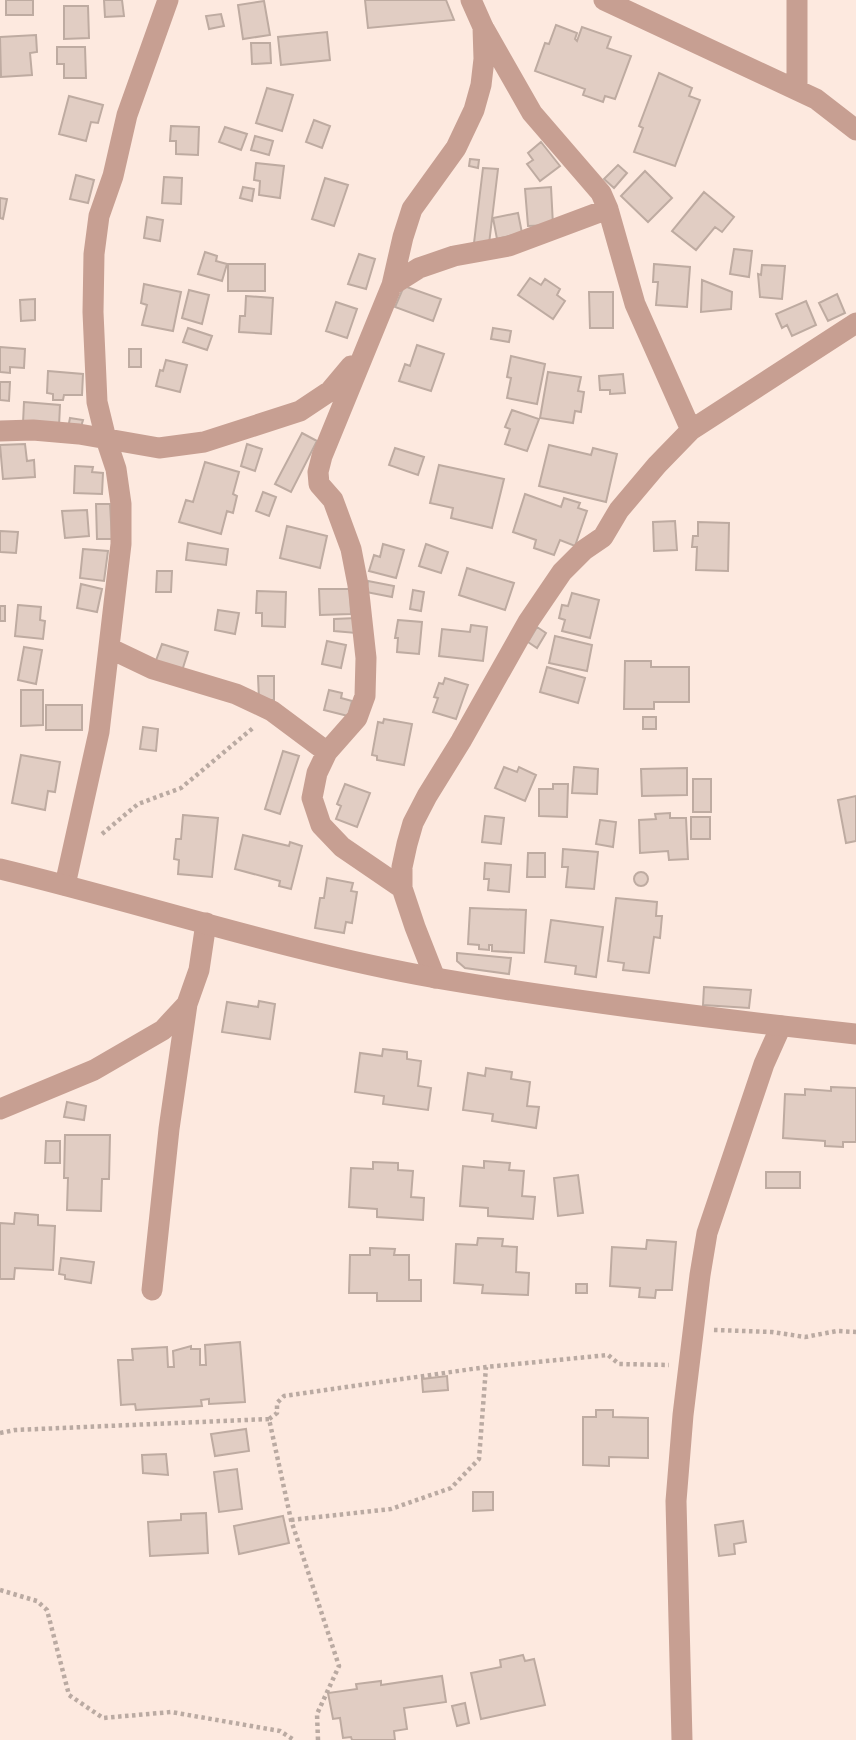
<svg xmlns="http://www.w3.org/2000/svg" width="856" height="1740" font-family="Arial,sans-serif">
<rect width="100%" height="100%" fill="#fde9df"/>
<path fill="#e1cdc3" stroke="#beaba1" stroke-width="2" d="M6 0H33V15H6Z
M104 0H122L124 16 105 17Z
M365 0H446L454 20 368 28Z
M264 1 270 35 243 39 238 5Z
M64 6H88L89 38 64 39Z
M221 14 224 26 209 29 206 16Z
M556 25 577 33 575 39 577 41 582 27 611 37 607 48 631 56 615 99 605 96 603 102 583 95 585 89 535 71 545 43 549 44Z
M327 32 330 60 281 65 278 37Z
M36 35 37 52 30 53 32 75 1 77 0 37Z
M251 43H270L271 63 252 64Z
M57 47H85L86 78H64V64H57Z
M659 73 692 88 689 96 700 100 675 166 634 152 643 128 639 126Z
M267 88 293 95 282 131 256 123Z
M69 96 103 105 98 123 91 122 86 141 59 134Z
M314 120 330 126 322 148 306 142Z
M171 126 199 127 198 155 176 154V141H170Z
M225 127 247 134 241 150 219 142Z
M255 136 273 141 269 155 251 150Z
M541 142 560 166 540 181 527 164 533 160 528 153Z
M470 159 479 160 478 168 469 166Z
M256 163 284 166 280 198 259 195 260 181 254 180Z
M618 165 627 173 614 188 604 179Z
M483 168 498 169 489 244 474 243Z
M645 171 672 198 648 222 621 196Z
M76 175 94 180 88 203 70 199Z
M164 177 182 178 181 204 162 203Z
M325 178 348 185 334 226 312 219Z
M243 187 254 189 252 201 240 198Z
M551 187 553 225 528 226 525 189Z
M704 192 734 217 722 232 715 227 696 250 672 231Z
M0 198 7 199 3 219 0 218Z
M518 213 522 233 497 239 493 218Z
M147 217 163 220 160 241 144 238Z
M734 249 752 251 749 277 730 274Z
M205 252 217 256 216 261 227 264 222 281 198 274Z
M359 254 375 259 366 289 348 284Z
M228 264H265V291H228Z
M654 264 690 267 687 307 656 305 658 282H653Z
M762 265 785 266 782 299 760 297 758 274 761 275Z
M530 278 541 285 545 279 560 289 557 295 565 301 553 319 518 295Z
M702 280 732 292 731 309 701 312Z
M144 284 181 292 173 331 142 325 147 305 141 303Z
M404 286 441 299 433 321 395 307Z
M189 290 209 295 202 324 182 318Z
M589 292H613V328H590Z
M837 294 845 313 828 321 819 303Z
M246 296 273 298 271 334 239 332 240 316H245Z
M35 299V320L21 321 20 300Z
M806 301 816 325 792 336 787 325 782 328 776 314Z
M336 302 357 309 347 338 326 331Z
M188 328 212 336 207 350 183 342Z
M493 328 511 331 509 342 491 339Z
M417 345 444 354 431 391 399 381 405 364 410 366Z
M0 347 25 349 24 368 10 367V373L0 372Z
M129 349H141V367H129Z
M511 356 545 364 537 404 507 398 511 378 507 377Z
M166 360 187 365 180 392 156 386 160 370 163 371Z
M48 371 83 374 82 395H64L63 400H53V394L47 393Z
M548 372 581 377 578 391 584 392 581 412 575 411 573 423 540 418Z
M623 374 625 393 610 394V390H600L599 376Z
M0 382H10L9 401 0 400Z
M24 402 60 405 59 426 23 423Z
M512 410 539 419 527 451 505 444 510 429 505 427Z
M70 418 83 420 80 430 68 428Z
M302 433 317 441 291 492 275 484Z
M25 444 27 461 34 460 35 477 3 479 0 445Z
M247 444 262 449 255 471 241 466Z
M549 445 591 455 593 448 617 454 606 502 539 486Z
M395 448 424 457 418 475 389 465Z
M205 462 239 472 233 494 237 496 233 513 227 511 221 534 179 522 186 500 193 502Z
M439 465 504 479 492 528 451 518 453 508 430 503Z
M75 466 93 467 92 472 103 473 102 494 74 493Z
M263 492 276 497 269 516 256 511Z
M525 494 561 507 564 498 580 503 578 508 587 511 575 546 560 540 554 555 534 548 536 540 513 532Z
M96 504H110L112 539H97Z
M87 510 89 536 65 538 62 511Z
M675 521 677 550 654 551 653 522Z
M698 522 729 523 728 571 696 570 697 547H692L693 536H698Z
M287 526 327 536 320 568 280 558Z
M0 531 18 532 16 553 0 552Z
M188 543 228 549 226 565 186 560Z
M383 544 404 550 396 578 369 571 374 555 380 557Z
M426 544 448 552 441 573 419 566Z
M83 549 108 551 104 581 80 578Z
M467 568 514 583 505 610 459 595Z
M157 571H172L171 592H156Z
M368 581 394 586 392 597 366 592Z
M81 584 102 589 97 612 77 608Z
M319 589H350L351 614 320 615Z
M413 590 424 592 421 611 410 609Z
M257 591 286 592 285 627 262 626V613H256Z
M572 593 599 600 590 638 562 631 565 620 559 618 562 605 568 606Z
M18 605 41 607 40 620 45 621 43 639 15 636Z
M0 606H5V621H0Z
M218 610 239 613 235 634 215 630Z
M356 618V633L334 631V619Z
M398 620 422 622 419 654 397 652 398 638H395Z
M471 625 487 627 483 661 439 656 442 629 470 632Z
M537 627 546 633 537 648 528 642Z
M555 636 592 645 587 671 549 663Z
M327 641 346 645 341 668 322 664Z
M162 644 188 652 181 674 154 666Z
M24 647 42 650 36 684 18 680Z
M625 661H651V667H689V702H654V709H624Z
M547 667 585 678 578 703 540 692Z
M258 676H274V700H259Z
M445 678 468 685 456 719 433 712 438 698 434 697 439 683 443 684Z
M21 690H43V725L21 726Z
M329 690 342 693 341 698 352 701 348 716 324 710Z
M46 705H82V730H46Z
M643 717H656V729H643Z
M384 719 412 724 404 765 377 760V756L372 755 378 722 383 723Z
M143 727 158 729 156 751 140 749Z
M283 751 299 756 280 814 265 809Z
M21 755 60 762 55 792 48 791 45 810 12 803Z
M504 767 517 772 519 767 536 775 525 801 495 788Z
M574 767 598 769 597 794 572 793Z
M687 768V795L642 796 641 769Z
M693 779H711V812H693Z
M345 784 370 793 357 827 336 819 341 806 337 804Z
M553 784H568L567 817 539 816V789H553Z
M856 796V841L846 843 838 800Z
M670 813V818H686L688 859 669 860 668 851 640 853 639 820 656 819 655 814Z
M183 815 218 818 212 877 178 874 179 860 174 859 176 839H181Z
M485 816 504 818 501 844 482 842Z
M691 817H710V839H691Z
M600 820 616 822 613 847 596 844Z
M243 835 289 846 290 842 302 846 291 889 279 886 280 881 235 869Z
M563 849 598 852 594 889 566 887 568 867H562Z
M528 853H545V877H527Z
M485 863 511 865 509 892 488 890 489 879H484Z
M634 879a7 7 0 1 1 14 0a7 7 0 1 1-14 0Z
M327 878 353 883 351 891 357 892 352 923 346 922 344 933 315 928 320 898H324Z
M616 898 657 902 656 916H662L660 938 654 937 649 973 623 970 624 963 608 961Z
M470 908 526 910 524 953 492 951V945H489V950L479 949V945L468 944Z
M551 920 603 927 596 977 575 974 576 966 545 962Z
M457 953 511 958 509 974 465 968 457 961Z
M704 987 751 990 749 1008 703 1005Z
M259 1001 275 1004 270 1039 222 1032 227 1002 258 1007Z
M383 1049 407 1052V1059L421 1061 418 1086 431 1088 428 1110 383 1104 384 1096 355 1092 360 1053 382 1056Z
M486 1068 512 1072 511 1079 530 1082 527 1106 539 1107 536 1128 492 1121 493 1114 463 1110 468 1073 485 1076Z
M831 1087 856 1088V1142H843V1147L825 1146V1141L783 1138 785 1094 805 1095V1089L831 1091Z
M67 1102 86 1106 84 1120 64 1117Z
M65 1135H110L109 1179H102L101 1211 67 1210 68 1178H64Z
M46 1141H60V1163H45Z
M484 1161 510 1163 509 1170 524 1171 522 1196 535 1197 533 1219 488 1216V1208L460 1206 463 1166 484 1168Z
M373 1162 398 1163V1170L413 1171 411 1197 424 1198 423 1220 377 1217V1209L349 1207 351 1168 373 1169Z
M766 1172H800V1188H766Z
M578 1175 583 1213 558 1216 554 1178Z
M15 1213 38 1215V1225L55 1226 53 1270 15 1268 14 1279H0V1223L14 1224Z
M478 1238 503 1239 502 1246 517 1247 516 1272 529 1273 528 1295 482 1293 483 1285 454 1283 456 1244 477 1245Z
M647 1240 676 1242 672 1290H656L655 1298 639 1297 640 1288 610 1286 612 1247 646 1249Z
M370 1248 395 1249 394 1255H409V1280H421V1301H377V1293H349L350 1255H370Z
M61 1258 94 1262 91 1283 65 1279V1275L59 1274Z
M576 1284H587V1293H576Z
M240 1342 245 1402 209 1404V1399L201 1400 202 1406 136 1410 135 1404 121 1405 118 1360H133L132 1349 167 1347 168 1367H174L173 1351 191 1346V1349H200V1365H206L205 1345Z
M447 1376 448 1390 423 1392 422 1379Z
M596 1410H613V1417L648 1418V1458L609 1457V1466L583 1465V1417H596Z
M246 1429 249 1451 215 1456 211 1434Z
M166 1454 168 1475 143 1473 142 1455Z
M237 1469 242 1509 219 1512 214 1472Z
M473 1492H493V1510L473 1511Z
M206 1513 208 1553 150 1556 148 1522 181 1520V1514Z
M283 1516 289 1543 239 1554 234 1526Z
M743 1521 746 1542 734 1544 735 1554 719 1556 715 1525Z
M523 1655 525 1661 534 1659 545 1705 481 1719 471 1673 501 1667 500 1660Z
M442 1676 446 1702 404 1708 407 1729 394 1731 395 1740H352L351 1737 343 1738 340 1718 333 1719 328 1693 357 1689 356 1684 381 1681V1685Z
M465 1703 469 1723 457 1726 452 1706Z"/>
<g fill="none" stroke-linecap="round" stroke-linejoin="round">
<path stroke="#baaaa2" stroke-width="4.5" stroke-dasharray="3.5 3.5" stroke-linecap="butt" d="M102 834 138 804 181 788 253 728
M714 1330 772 1332 805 1337 837 1331 856 1332
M0 1433 15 1430 269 1419
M291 1520 391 1509 451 1488 479 1459 486 1367
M0 1590 37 1601 47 1610 69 1695 103 1718 171 1712 280 1731 294 1740
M318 1740 317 1714 339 1666 291 1520 269 1419 277 1413V1403L284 1396 486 1367 608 1355 619 1364 669 1365"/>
<path stroke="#c79f92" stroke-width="21" d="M471 0 483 27 532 113 601 193 608 209 635 304 691 430
M604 0 816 99 856 130
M797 89V0
M392 285 419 268 454 256 509 246 608 209
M0 431 33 430 79 434 159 448 204 442 300 411 330 391 351 366
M109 648 153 669 236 694 272 711 327 752
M65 885 99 732 121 544V504L116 469 106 439 97 402 93 312 94 254 99 216 113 176 127 115 168 0
M402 888 342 847 321 825 312 798 317 773 327 752 357 718 365 696 366 658 358 585 351 549 333 500 319 484 318 472 322 456 392 285 403 237 412 209 456 148 474 110 481 85 484 59 483 27
M435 978 415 927 402 888V867L407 844 413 823 427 796 461 741 528 622 562 572 584 550 603 537 619 510 657 465 691 430 856 323
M0 1109 94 1070 163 1030 187 1004
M152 1290 169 1129 187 1004 199 970 206 923
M682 1740 676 1501 683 1415 700 1275 707 1233 764 1064 781 1026"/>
<path stroke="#c79f92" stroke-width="21" d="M0 869C145 904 289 952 436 978 575 1002 716 1019 856 1034"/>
</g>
</svg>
